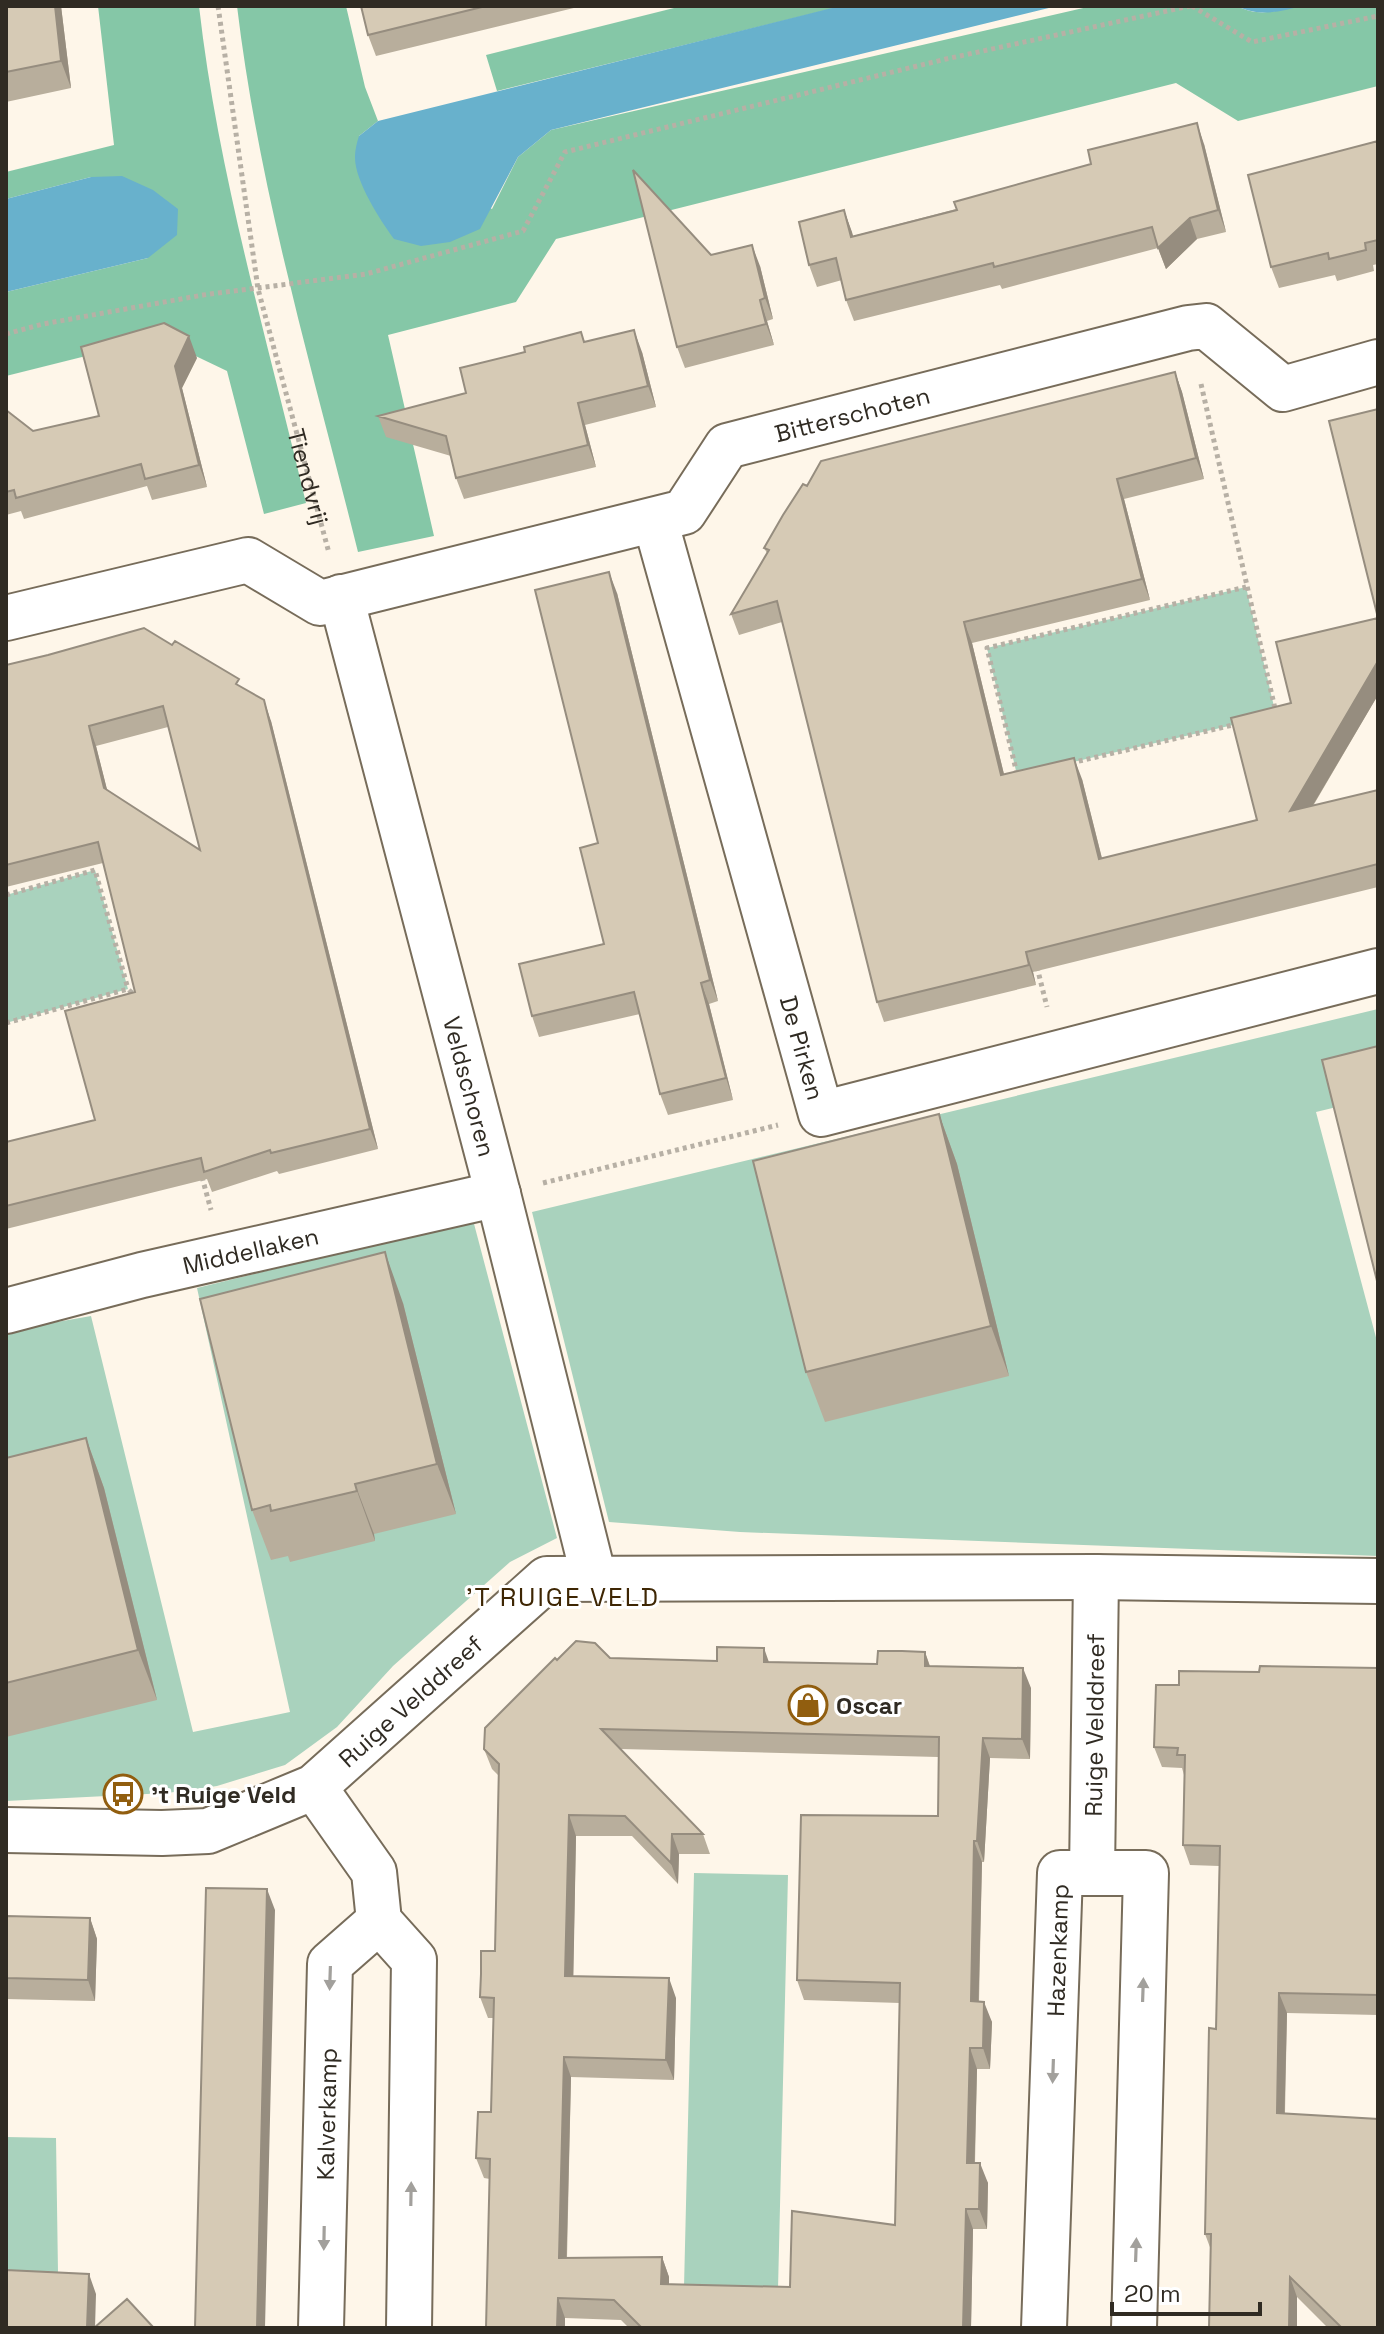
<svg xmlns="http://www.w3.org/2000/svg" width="1384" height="2334" font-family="'Space Grotesk',sans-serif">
<rect width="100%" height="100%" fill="#fef6e9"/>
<path fill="#a9d2bd" d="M1246 587 1276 715 1017 775 987 648Z
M95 870 128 989 6 1023V895Z
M1378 1009V1097L1316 1112 1378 1345V1556L740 1532 609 1522 532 1212Z
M473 1220 557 1538 510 1562 393 1666 337 1727 285 1765 217 1786 167 1793 6 1801V1331L91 1316 193 1732 290 1712 197 1288Z
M694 1873 788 1875 778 2289 684 2287Z
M6 2137 56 2138 58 2273H6Z"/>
<path fill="#85c7a7" d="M98 6H199C218 174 267 338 306 503L264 514 227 371 158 338 6 376V292L148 258 91 177 6 199V172L114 145Z
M237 6H346L365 87 378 121 359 136 492 209 518 157 551 130 1092 6H1237C1265 20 1279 7 1306 6 1330 5 1354 6 1378 6V86L1238 121 1176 83 556 239 516 302 388 335 434 536 358 552C313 371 259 191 237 6Z
M682 6H843L497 91 486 55Z"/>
<path fill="#68b1cc" d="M840 6H1057L551 130 518 157 480 229 450 242 421 246 394 239C380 220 354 180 355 156 355 150 357 142 359 136L378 121Z
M1237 6H1302C1279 12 1259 17 1237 6Z
M122 176 153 190 178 209 177 235 148 258 6 292V199L91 177Z"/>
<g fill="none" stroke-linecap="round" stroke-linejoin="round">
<defs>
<g id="minor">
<path id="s2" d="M655 520 821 1114 1378 971"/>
<path id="s3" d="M341 597 498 1194 594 1578"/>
<path id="s4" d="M6 618 248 560 320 603 684 512 727 446 1188 328 1206 326 1283 389 1378 362"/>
<path id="s5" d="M6 1311 142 1275 498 1194"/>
<path d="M314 1787 374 1872 379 1921 414 1960 409 2328"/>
<path id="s6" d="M6 1830 162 1833 208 1831 314 1787 547 1579 1096 1577 1378 1581"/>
<path id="s7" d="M1092 1873 1096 1577"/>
<path id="s8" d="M321 2328 330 1964 379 1921"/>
<path id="s9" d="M1044 2328 1060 1873H1146L1134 2328"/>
</g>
</defs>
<use href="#minor" stroke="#776c5a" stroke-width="48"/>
<g stroke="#b7b0a5" stroke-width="5" stroke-dasharray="4 4" stroke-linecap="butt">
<path id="s1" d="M218 6 258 289 329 553"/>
<path d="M1192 6 1252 42 1378 16"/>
<path d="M6 334 43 324 203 295 366 274 523 231 565 152 946 59 1190 6"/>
<path d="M1201 384 1276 713"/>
<path d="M1071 763 1237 724"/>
<path d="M1017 774 987 648 1246 587"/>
<path d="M6 895 95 870 128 989"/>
<path d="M1037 967 1047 1007"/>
<path d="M6 1023 128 989 134 995"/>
<path d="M202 1177 211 1210"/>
<path d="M543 1183 778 1125"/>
</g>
<use href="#minor" stroke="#fff" stroke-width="44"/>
</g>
<path fill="#b8ae9c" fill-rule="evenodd" d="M6 6H61L71 88 6 102Z
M361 6H582L376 56 368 35Z
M1378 139V264L1373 265 1374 271 1337 281 1335 275 1279 288 1271 267 1378 141Z
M1204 144 1226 232 1197 239 1166 269 1158 248 1002 289 1000 285 854 321 846 300 842 280 817 287 809 265 844 210 853 236Z
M711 255 760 266 773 319 767 321 774 345 685 368 677 347Z
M585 342 642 352 656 407 585 425 596 467 464 499 456 478 451 456 386 437 378 416 466 393Z
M197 358 182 388 207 487 152 500 147 486 24 519 21 511 6 515V410L33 431 99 416Z
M1175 372 1182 392 1204 479 1124 499 1150 600 972 643 1004 774 1082 779 1102 858 1257 820 1291 703 1378 618V409V695L1313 806 1378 790V887L1033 972 1036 985 884 1022 877 1002 782 622 739 635 731 614 767 553 764 548 807 486Z
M617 593 718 1001 709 1004 733 1100 668 1115 660 1094 640 1014 539 1037 532 1016 604 944 598 843Z
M6 665 241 687 271 721 378 1149 279 1174 277 1171 212 1192 207 1179 6 1229V1142L95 1120 135 992 103 863 6 887ZM168 727 200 850 107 790 96 746Z
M939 1114 957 1164 1009 1376 825 1422 806 1372Z
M403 1303 456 1514 374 1534 375 1541 290 1562 288 1556 271 1560 252 1510Z
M86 1438 104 1488 157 1700 6 1737V1458Z
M925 1652 930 1666 1031 1688 1030 1759 990 1758 984 1862H982L979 2002 992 2022 990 2069H977L975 2163 988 2183 987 2229H973L971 2328H629L621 2320 565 2318V2328H486L490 2179 484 2178 476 2158 491 2112 494 2018H488L480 1997 495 1951 499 1776 492 1769 484 1749 557 1660 610 1658 877 1664ZM621 1749 938 1757V1816L797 1980 804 2000 900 2003 895 2225 790 2287 669 2284V2277L662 2257 567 2258 571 2077 674 2080 676 1998 573 1976 576 1836H632L678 1884 679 1854H710L703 1834Z
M1378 1668V2015L1287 2013 1285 2113 1378 2328H1328L1297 2297V2328H1209L1211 2250 1205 2234 1216 2029 1219 1866 1190 1865 1183 1845 1184 1775 1182 1768 1162 1767 1154 1747 1179 1685 1259 1672Z
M6 1916 90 1918 97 1939 95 2001 6 1999Z"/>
<path fill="#968d7f" d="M55 6H61L71 88 61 61Z
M1197 123 1204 144 1226 232 1218 210Z
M844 210 852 232 859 259 851 237Z
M1190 218 1197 239 1166 269 1158 248Z
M752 245 760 266 773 319 765 298Z
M760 300 767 321 774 345 766 324Z
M634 330 642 352 656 407 648 386Z
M189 336 197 358 182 388 207 487 199 465 175 366Z
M1175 372 1182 392 1204 479 1196 458Z
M578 403 585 425 596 467 588 445Z
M1117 479 1124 499 1150 600 1142 579Z
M609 572 617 593 718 1001 710 980Z
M964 622 972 643 1009 795 1001 775Z
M1378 661V695L1297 832 1290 811Z
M264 700 271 721 378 1149 370 1129Z
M89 726 96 746 112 809 104 788Z
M1074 758 1082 779 1107 879 1099 859Z
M1026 952 1033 972 1036 985 1029 965Z
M701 983 709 1004 733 1100 726 1078Z
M939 1114 957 1164 1009 1376 991 1326Z
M385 1252 403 1303 456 1514 437 1464Z
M86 1438 104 1488 157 1700 138 1650Z
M355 1484 374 1534 375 1541 357 1491Z
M764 1648 771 1668 764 1662Z
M925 1652 932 1673 925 1666Z
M1023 1668 1031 1688 1030 1759 1022 1739Z
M983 1738 990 1758 984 1862 977 1841Z
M569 1815 576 1836 573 1996 565 1976Z
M672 1834 679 1854 678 1884 671 1863Z
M974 1841 982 1862 978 2021 971 2001Z
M267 1889 275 1910 265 2328H257Z
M90 1918 97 1939 95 2001 88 1980Z
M669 1978 676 1998 674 2080 666 2060Z
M1279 1993 1287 2013 1284 2133 1277 2113Z
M984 2002 992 2022 990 2069 983 2048Z
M970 2048 977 2069 974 2183 967 2163Z
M564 2057 571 2077 566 2278 559 2258Z
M980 2163 988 2183 987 2229 979 2209Z
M966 2209 973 2229 971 2328H963Z
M662 2257 669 2277V2304L661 2284Z
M89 2274 96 2294 95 2328H87Z
M1290 2277 1297 2297V2328H1289Z
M558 2298 565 2318V2328H557Z"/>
<path fill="#d6cab5" stroke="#968d7f" stroke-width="2" fill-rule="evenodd" d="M6 6H55L61 61 6 72Z
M361 6H486L368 35Z
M1197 123 1218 210 1190 218 1158 248 1152 227 994 267 993 263 846 300 836 258 809 265 799 222 844 210 851 237 957 210 954 202 1091 164 1088 150Z
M1378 139V240L1365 243 1366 250 1329 259 1328 253 1271 267 1248 175 1378 141Z
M633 170 711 255 752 245 765 298 760 300 766 324 677 347Z
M164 323 189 336 175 366 199 465 145 479 141 464 16 498 14 490 6 492V410L33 431 99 416 81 347Z
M634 330 648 386 578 403 588 445 456 478 446 436 378 416 466 393 460 368 525 352 524 347 581 332 584 342Z
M1175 372 1196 458 1117 479 1142 579 964 622 1001 775 1074 758 1099 859 1257 820 1231 718 1291 703 1276 642 1378 618 1329 421 1378 409V661L1290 811 1378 790V864L1026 952 1029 965 877 1002 777 601 731 614 769 550 764 548 783 515 803 484 807 486 821 461Z
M609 572 710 980 701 983 726 1078 660 1094 634 992 532 1016 519 964 604 944 580 848 598 843 535 590Z
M144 628 172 645 175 641 239 679 236 684 264 700 370 1129 271 1153 270 1150 204 1172 201 1158 6 1206V1142L95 1120 65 1011 135 992 98 842 6 865V665L48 655ZM163 706 200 850 104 788 89 726Z
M1378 1046V1285L1322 1060Z
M939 1114 991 1326 806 1372 753 1161Z
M385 1252 437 1464 355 1484 357 1491 271 1511 270 1505 252 1510 200 1299Z
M86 1438 138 1650 6 1683V1458Z
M576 1641 595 1643 610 1658 717 1661V1647L764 1648V1662L877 1664 878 1651H902L925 1652V1666L1023 1668 1022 1739 983 1738 977 1841H974L971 2001 984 2002 983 2048H970L967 2163H980L979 2209H966L963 2328H642L614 2300 558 2298 557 2328H486L490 2159 476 2158 478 2112H491L494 1998 480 1997 481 1974V1951H495L499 1764 484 1749 485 1728 555 1658 557 1660ZM601 1729 939 1737 938 1816 801 1815 797 1980 900 1983 895 2225 792 2211 790 2287 661 2284 662 2257 559 2258 564 2057 666 2060 669 1978 565 1976 569 1815 625 1816 671 1863 672 1834H703Z
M1260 1666 1378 1668V1995L1279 1993 1277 2113 1378 2119V2328H1342L1290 2277 1289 2328H1209L1211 2234H1205L1209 2028 1216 2029 1220 1846 1183 1845 1185 1755H1177L1178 1748 1154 1747 1156 1685H1179V1671L1259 1672Z
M206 1888 267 1889 257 2328H195Z
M6 1916 90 1918 88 1980 6 1978Z
M6 2270 89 2274 87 2328H6Z
M127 2299 154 2328H94Z"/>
<defs><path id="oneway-solid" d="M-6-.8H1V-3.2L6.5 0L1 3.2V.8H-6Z" transform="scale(2)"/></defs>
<g fill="#a2a09c">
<use href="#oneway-solid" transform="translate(330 1978) rotate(92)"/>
<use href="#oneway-solid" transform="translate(1143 1990) rotate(-88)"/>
<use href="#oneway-solid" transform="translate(1053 2071) rotate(92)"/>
<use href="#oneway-solid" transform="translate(411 2194) rotate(-89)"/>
<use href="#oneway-solid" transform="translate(324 2238) rotate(91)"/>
<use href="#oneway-solid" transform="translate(1136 2250) rotate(-88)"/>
</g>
<defs>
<symbol id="shop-ring" viewBox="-11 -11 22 22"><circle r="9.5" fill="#fff" stroke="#915e0f" stroke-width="1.5"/><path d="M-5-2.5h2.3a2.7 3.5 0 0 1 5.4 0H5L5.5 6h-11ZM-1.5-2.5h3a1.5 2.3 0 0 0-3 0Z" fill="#915e0f"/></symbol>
<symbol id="bus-ring" viewBox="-11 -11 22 22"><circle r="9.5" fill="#fff" stroke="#915e0f" stroke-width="1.5"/><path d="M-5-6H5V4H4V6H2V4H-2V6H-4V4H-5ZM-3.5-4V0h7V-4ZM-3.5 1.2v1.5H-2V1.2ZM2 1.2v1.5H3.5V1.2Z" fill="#915e0f"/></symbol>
</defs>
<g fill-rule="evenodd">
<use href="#shop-ring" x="786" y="1683" width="44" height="44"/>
<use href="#bus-ring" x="101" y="1772" width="44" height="44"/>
</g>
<g text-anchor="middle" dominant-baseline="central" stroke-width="6" stroke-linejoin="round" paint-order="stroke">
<g font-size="24" fill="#302b23" stroke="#fff">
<text stroke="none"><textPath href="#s4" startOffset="916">Bitterschoten</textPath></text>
<text stroke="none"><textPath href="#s1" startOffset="480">Tiendvrij</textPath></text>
<text stroke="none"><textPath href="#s2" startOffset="548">De Pirken</textPath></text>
<text stroke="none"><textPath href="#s3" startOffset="506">Veldschoren</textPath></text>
<text stroke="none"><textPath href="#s5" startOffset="252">Middellaken</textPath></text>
<text stroke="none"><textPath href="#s6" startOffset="446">Ruige Velddreef</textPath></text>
<text stroke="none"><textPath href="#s7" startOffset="148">Ruige Velddreef</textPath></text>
<text stroke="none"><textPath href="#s9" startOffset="378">Hazenkamp</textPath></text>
<text stroke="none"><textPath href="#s8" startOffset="214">Kalverkamp</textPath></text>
</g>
<g font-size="24" font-weight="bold" fill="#302b23" stroke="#fff" text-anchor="start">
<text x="836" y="1705">Oscar</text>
<text x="151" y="1794">'t Ruige Veld</text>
</g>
<g font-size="26" letter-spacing="2" fill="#3e2603" stroke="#fff">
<text x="563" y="1597">'T RUIGE VELD</text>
</g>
</g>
<rect width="1384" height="2334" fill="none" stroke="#302b23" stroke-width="16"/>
<path d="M1112 2302v12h148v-12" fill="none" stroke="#302b23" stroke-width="4"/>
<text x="1124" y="2302" font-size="24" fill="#302b23" stroke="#ffffff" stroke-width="6" paint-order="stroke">20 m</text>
</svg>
